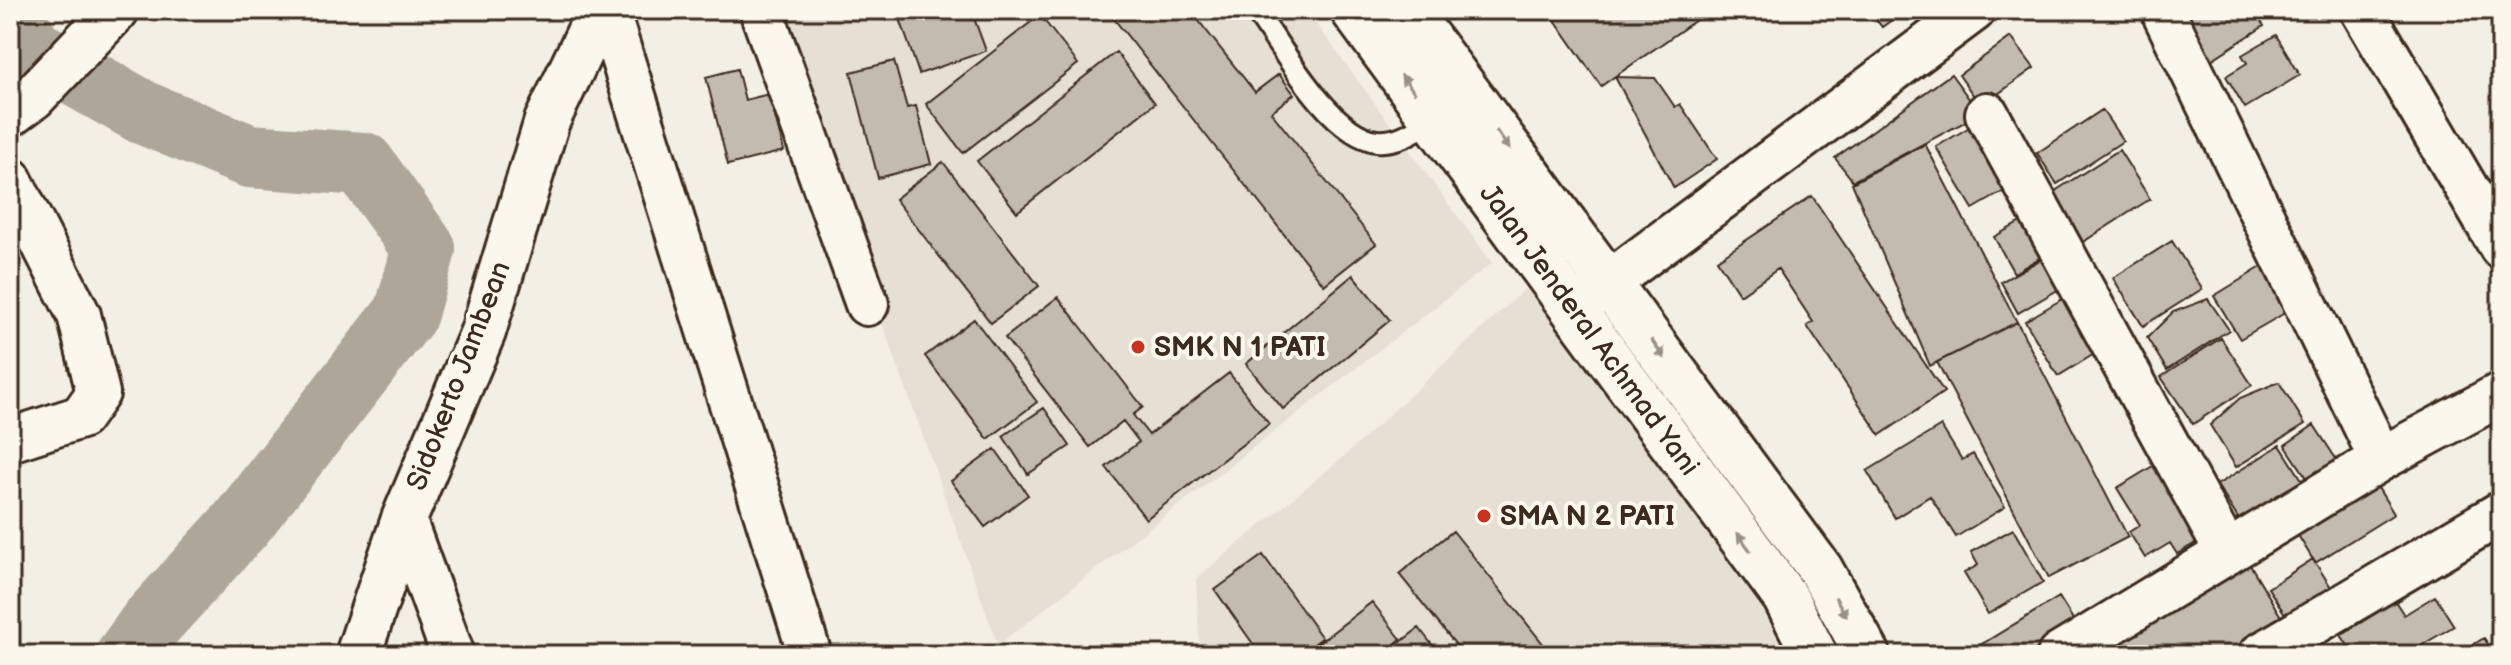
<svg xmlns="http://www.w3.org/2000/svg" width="2511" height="665" font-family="'Balsamiq Sans',sans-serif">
<rect width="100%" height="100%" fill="#f3efe4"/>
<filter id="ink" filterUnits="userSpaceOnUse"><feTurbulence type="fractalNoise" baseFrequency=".0125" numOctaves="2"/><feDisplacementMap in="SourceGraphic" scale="16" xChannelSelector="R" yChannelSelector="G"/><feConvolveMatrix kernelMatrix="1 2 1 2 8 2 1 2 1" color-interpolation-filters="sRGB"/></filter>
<g filter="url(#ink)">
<path fill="#e5dfd4" d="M770 10H1306L1492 263 998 645Z
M1526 288 1753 591 1786 655H1200L1196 579 1348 453Z"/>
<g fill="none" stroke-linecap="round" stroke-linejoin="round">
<path stroke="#afa69a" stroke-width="64" d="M10 16 34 51 144 113 249 156 363 164 424 249 406 313 241 524 151 623 128 655"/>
</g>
<path fill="#c3bbb0" stroke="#3b2a1e" stroke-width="2" d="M897 10H971L986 51 919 74Z
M1107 10H1190L1255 92 1279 74 1294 94 1271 112 1376 244 1324 285Z
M1548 10H1688L1696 20 1601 86Z
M1869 10H1903L1904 11 1882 27Z
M2187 10H2253L2264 26 2211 60 2181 14Z
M2483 10H2501V39Z
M1040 15 1078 64 963 153 926 104Z
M2276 35 2300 75 2245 108 2226 76 2247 63 2242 55Z
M2011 37 2034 68 1981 106 1959 75Z
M1116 52 1155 103 1017 212 977 161Z
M894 61 907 108 916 106 931 164 878 178 851 72Z
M737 69 745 100 769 94 784 151 728 165 706 77Z
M1951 74 1980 114 1853 181 1835 158Z
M1615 77 1655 78 1675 107 1680 104 1717 159 1674 188Z
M2102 110 2123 141 2057 184 2037 153Z
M1983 119 2020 182 1973 209 1936 147Z
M1925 144 2017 322 1930 366 1852 183Z
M2119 150 2150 199 2083 242 2052 193Z
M943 162 1039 286 991 323 895 199Z
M1812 196 1944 392 1880 435 1807 326 1813 322 1778 269 1740 295 1717 260Z
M2028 218 2058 247 2014 273 1994 237Z
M2172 241 2202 289 2143 326 2113 278Z
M2059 249 2061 288 2018 313 2001 282Z
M2263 266 2290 310 2240 339 2214 296Z
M1353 275 1390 320 1283 409 1246 364Z
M1058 297 1143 407 1133 415 1149 435 1229 373 1269 424 1146 519 1106 467 1139 442 1123 421 1090 447 1005 338Z
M2064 298 2096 353 2058 376 2025 321Z
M2208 299 2229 330 2167 370 2147 338 2173 312Z
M974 319 1037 402 988 439 925 356Z
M2017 322 2128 537 2049 578 1937 362Z
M2221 338 2252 385 2193 424 2161 377Z
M2279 382 2305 424 2236 467 2210 425 2240 398Z
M1044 408 1070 446 1028 474 1003 436Z
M2314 425 2344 471 2315 490 2285 445Z
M1941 426 1962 460 1973 454 2005 507 1956 537 1930 496 1895 518 1867 471Z
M2280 445 2311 494 2248 534 2217 485Z
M995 449 1028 495 985 527 951 481Z
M2171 455 2214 532 2177 554 2170 543 2145 558 2129 532 2140 525 2117 488Z
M2369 473 2394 514 2315 563 2290 522Z
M2013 529 2043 582 1988 614 1964 573 1978 565 1971 552Z
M1453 531 1552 655H1464L1399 574Z
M1263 555 1322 638 1299 655H1261L1215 590Z
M2245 556 2290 632 2252 655H2106L2099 643Z
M2313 559 2341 603 2296 631 2268 588Z
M2435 596 2454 626 2422 645 2429 655H2354L2341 635 2395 601 2404 615Z
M2059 597 2084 637 2054 655H1964Z
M1372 602 1401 639 1381 655H1303Z
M1419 628 1440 655H1384Z
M2484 638 2495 655H2463L2461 652Z"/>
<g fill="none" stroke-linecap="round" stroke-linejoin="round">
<defs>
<path id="lane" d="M1255 10C1281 46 1331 136 1377 141 1399 143 1417 129 1435 119"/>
<path id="street" d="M607 10 810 655
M761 10 867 304
M2166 10 2165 16 2381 459
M2362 10 2501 247
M1987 114 2227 553
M10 179 79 315 98 393 81 417 10 440
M1580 304 1974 10
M404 519 453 655
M2059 655 2381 459 2501 394
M2260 655 2501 513"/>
<path id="secondary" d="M1353 10 1785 597 1815 655
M1407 10 1820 569 1868 655
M10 114 33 97 116 10
M358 655 404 519 483 332 547 121 600 10"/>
</defs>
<use href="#lane" stroke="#3b2a1e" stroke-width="26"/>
<use href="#street" stroke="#3b2a1e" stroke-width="48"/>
<use href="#secondary" stroke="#3b2a1e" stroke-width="50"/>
<use href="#lane" stroke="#fbf7ec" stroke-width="20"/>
<use href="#street" stroke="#fbf7ec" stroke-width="42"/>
<use href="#secondary" stroke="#fbf7ec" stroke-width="44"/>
</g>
<defs><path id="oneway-solid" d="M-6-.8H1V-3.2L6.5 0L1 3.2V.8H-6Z" transform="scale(2)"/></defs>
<g fill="#9b9085">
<use href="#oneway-solid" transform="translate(1408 84) rotate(-127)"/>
<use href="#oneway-solid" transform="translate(1503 140) rotate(54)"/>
<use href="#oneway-solid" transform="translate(1658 349) rotate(54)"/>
<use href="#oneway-solid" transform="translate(1744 542) rotate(-126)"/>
<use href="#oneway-solid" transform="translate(1841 607) rotate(60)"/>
</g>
</g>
<g fill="#c8321e" stroke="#fbf7ec" stroke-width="3">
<circle cx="1138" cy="347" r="8"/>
<circle cx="1484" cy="516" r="8"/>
</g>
<g text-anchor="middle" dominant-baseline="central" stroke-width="8" stroke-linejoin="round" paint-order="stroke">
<g font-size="28" fill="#3b2a1e" stroke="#fbf7ec">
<text transform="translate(1589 330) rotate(54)">Jalan Jenderal Achmad Yani</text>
<text transform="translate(459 376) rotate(-69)">Sidokerto Jambean</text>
</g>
<g font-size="28" font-weight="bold" fill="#3b2a1e" stroke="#fbf7ec" text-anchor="start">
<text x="1154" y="347">SMK N 1 PATI</text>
<text x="1500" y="516">SMA N 2 PATI</text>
</g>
</g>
<rect width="2511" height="665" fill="none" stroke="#fbf7ec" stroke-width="40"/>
<rect x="20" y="20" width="2471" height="625" fill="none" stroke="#3b2a1e" stroke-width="3" filter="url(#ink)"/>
</svg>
